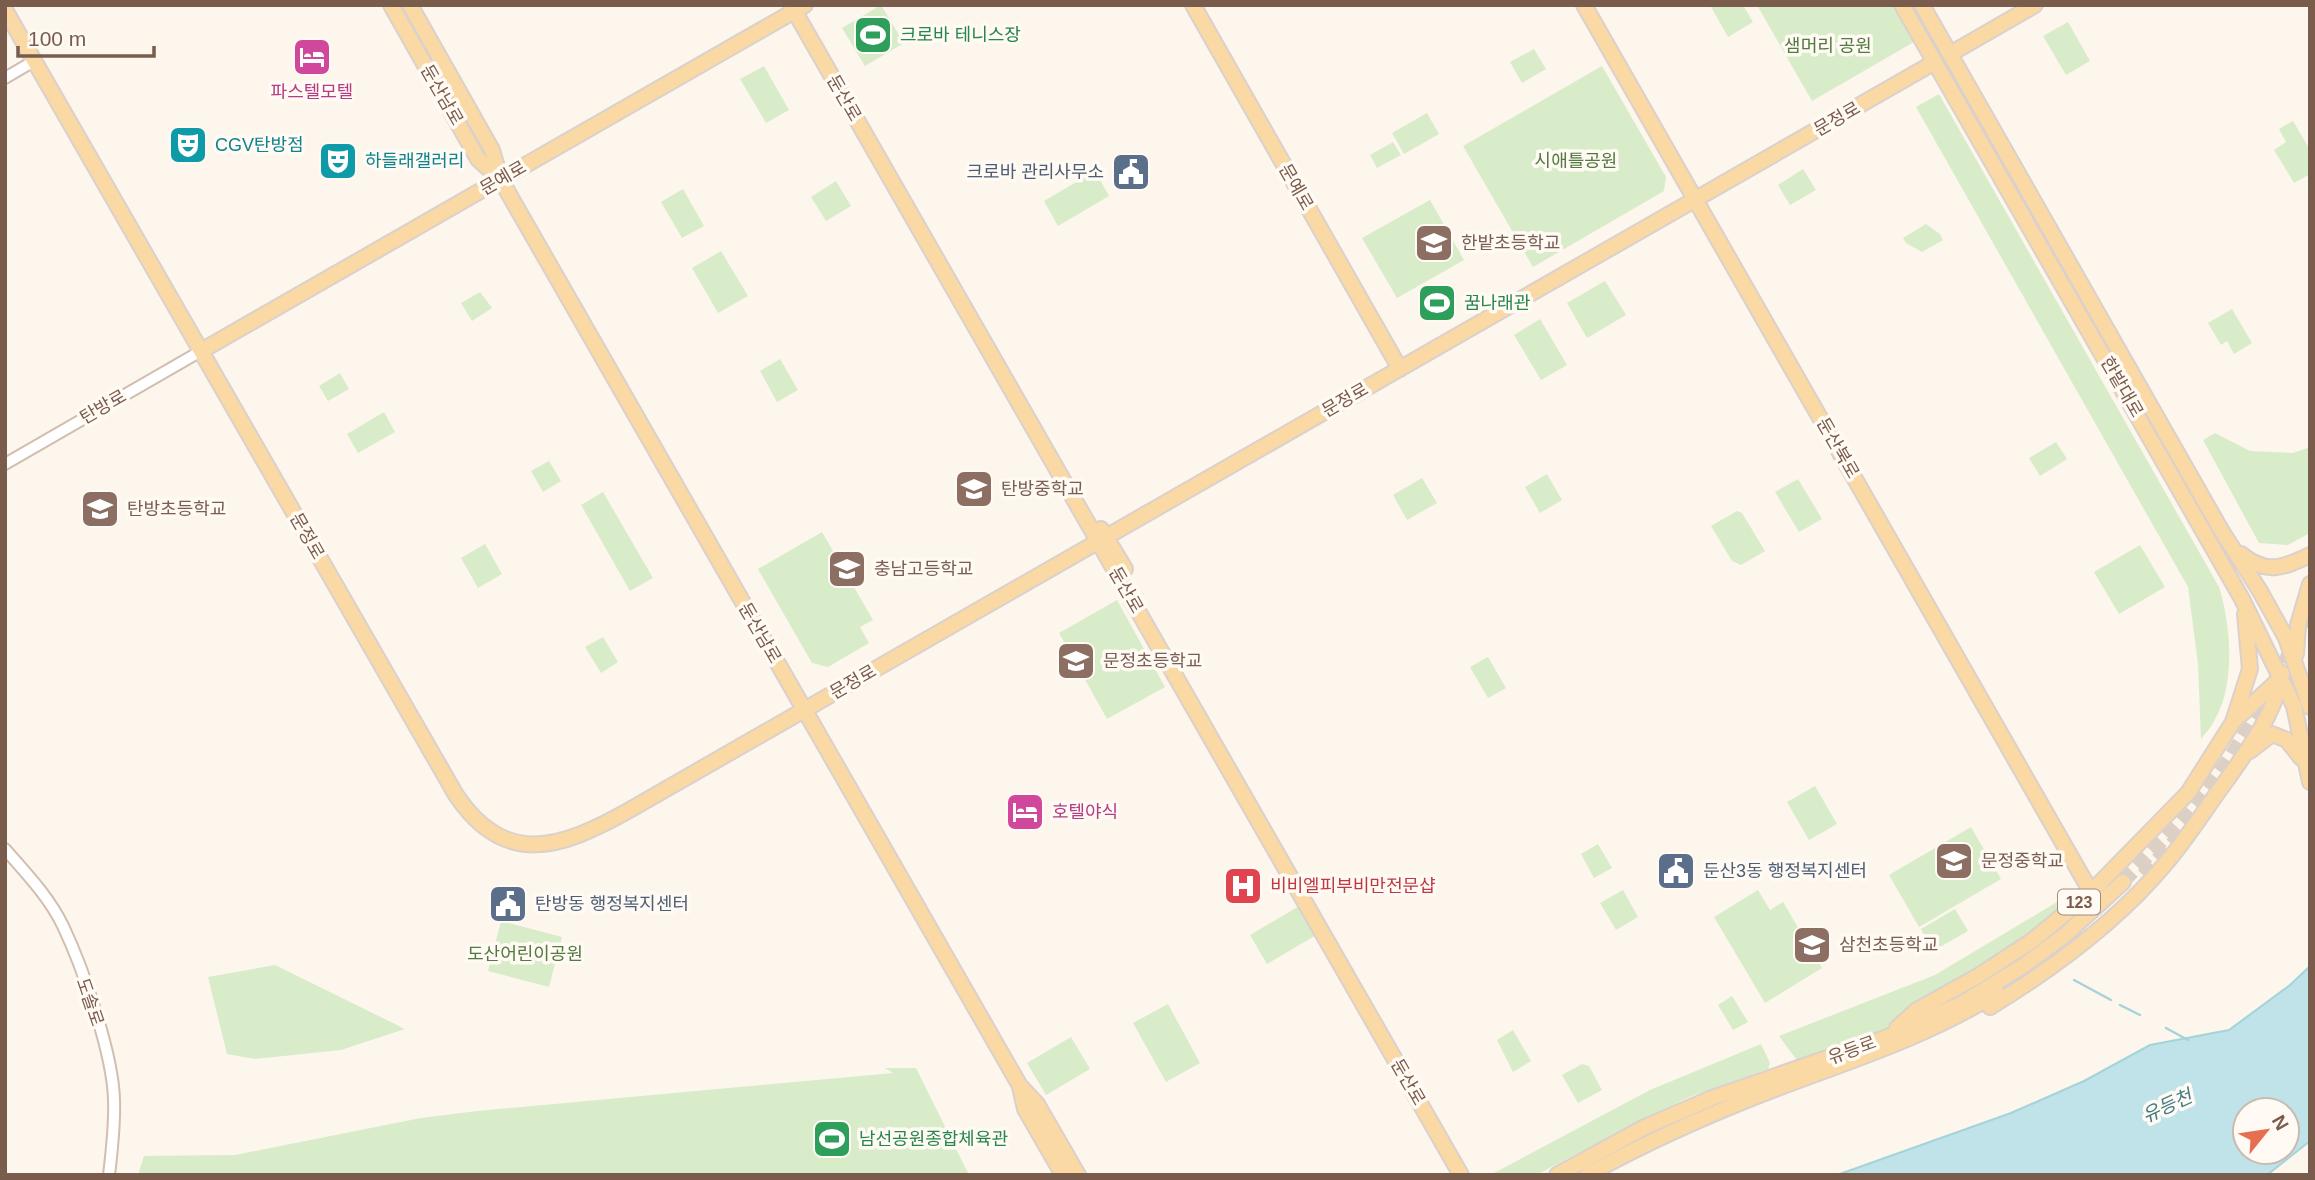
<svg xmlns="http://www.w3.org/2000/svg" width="2315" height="1180" font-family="Helvetica,'Noto Sans KR',sans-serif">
<rect width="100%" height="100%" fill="#fdf6ec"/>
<path fill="#d8ecc9" d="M881 5 904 43 865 66 842 28Z
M1714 5H1743L1753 22 1728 37 1711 7Z
M1757 5H1893L1914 42 1812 101Z
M2068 22 2090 61 2066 75 2043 36Z
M1534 49 1546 69 1522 83 1510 62Z
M764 66 789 110 766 123 740 79Z
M1602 66 1666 177 1664 191 1533 267 1463 146Z
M1939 94 2219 587C2231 625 2236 685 2214 721 2211 728 2205 733 2201 739L2198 664 2188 587 1916 107Z
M1427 113 1439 134 1404 154 1392 133Z
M2293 121 2310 150V174L2294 183 2274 150 2286 142 2279 129Z
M1393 142 1401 155 1377 168 1370 155Z
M1803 169 1816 190 1790 205 1778 185Z
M1095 171 1109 196 1058 226 1044 201Z
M836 181 851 206 826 221 811 197Z
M683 189 704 226 682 238 661 202Z
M1430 200 1464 260 1397 298 1362 238Z
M1926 224 1940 234 1943 240 1922 252 1906 243 1903 238Z
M721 251 748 296 718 313 692 268Z
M1605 281 1626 315 1587 338 1567 303Z
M480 292 492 308 472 321 461 303Z
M2232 309 2252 343 2234 354 2227 341 2221 345 2208 323Z
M1540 319 1567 365 1541 380 1514 335Z
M780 359 798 390 777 402 760 371Z
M340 373 349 389 328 401 319 386Z
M384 412 395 432 358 453 347 434Z
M2215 433 2250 451 2293 453 2310 447V533L2288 545 2259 543 2203 440Z
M2056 442 2067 459 2040 476 2029 458Z
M549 461 561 481 543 492 531 471Z
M1547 474 1562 500 1540 513 1525 487Z
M1422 478 1437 503 1407 520 1393 495Z
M1798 479 1822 519 1799 532 1775 492Z
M603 492 653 578 630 591 581 505Z
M1737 511 1742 513 1765 551 1741 565 1732 561 1711 526Z
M822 532 873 620 860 627 869 643 828 667 812 663 758 569Z
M485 544 502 574 478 588 461 558Z
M2140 545 2165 587 2119 614 2094 572Z
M1117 600 1165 687 1107 719 1059 633Z
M603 637 618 662 601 673 585 647Z
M1488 657 1506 688 1488 698 1470 667Z
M1815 786 1837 824 1809 840 1787 802Z
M1971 827 2001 879 1919 927 1889 875Z
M1598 844 1612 868 1594 878 1581 854Z
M1623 890 1638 917 1616 930 1600 903Z
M1758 890 1770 910 1783 902 1822 968 1765 1003 1714 917Z
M2077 890 2078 897 2058 916 1878 1033 1801 1060 1796 1059 1779 1036 1935 975Z
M1306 902 1323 931 1267 964 1250 935Z
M1955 909 1968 931 1933 951 1921 929Z
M501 921 562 937 549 987 488 971Z
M275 965 405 1029 341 1050 255 1059 227 1054 208 977Z
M1732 996 1748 1022 1733 1030 1718 1005Z
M1168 1004 1200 1063 1166 1082 1133 1023Z
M1513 1030 1531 1061 1513 1072 1497 1040Z
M1071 1037 1090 1069 1046 1095 1027 1063Z
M1761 1044 1770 1063 1768 1069 1692 1096 1660 1111 1536 1175H1495L1494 1173 1650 1090Z
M1582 1064 1589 1066 1602 1090 1578 1103 1562 1075Z
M885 1068H916L969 1175H138L144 1156 235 1155 421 1118 477 1111 893 1073Z"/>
<path fill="#bfe3e8" stroke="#a5d3da" stroke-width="2" fill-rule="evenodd" d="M2310 966V1141L2267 1175H1837L2011 1113 2084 1081 2150 1045 2229 1030 2290 985ZM2245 1110H2287V1152H2245Z"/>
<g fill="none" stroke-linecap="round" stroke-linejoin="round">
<path stroke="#a5d3da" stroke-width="2.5" d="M2074 980 2111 1000
M2120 1005 2140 1015
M2166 1028 2188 1040"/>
<path stroke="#dcd0c4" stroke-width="14" stroke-dasharray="14 7" stroke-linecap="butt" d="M2143 875 2184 831
M2123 882C2161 842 2202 801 2232 754 2261 708 2286 660 2310 612"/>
<defs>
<path id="minor" d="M5 78 34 61
M5 464 201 351
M5 849C26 873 49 897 63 926 83 968 113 1054 114 1100 115 1125 112 1150 109 1175"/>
<path id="major" d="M391 5 478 159 500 179
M410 5 492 150 501 180 514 203 1020 1086 1037 1104 1078 1175
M791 5 1461 1175
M1193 5 1400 369
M1584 5 2091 892
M1902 5 2242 599 2294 706 2310 782
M1922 5 2221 530 2260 591 2286 638 2310 707
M5 10 456 795C505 868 561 848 626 812L1935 62
M1950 54 2035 5
M201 351 805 5
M1101 529 1125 569
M2241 554C2266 575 2283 568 2310 555
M2296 654 2298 625 2310 584
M2236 719 2281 678
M2250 751 2272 734 2287 740 2301 758
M1990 1007C2054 968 2118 921 2166 863 2188 837 2206 808 2226 781 2248 750 2276 712 2282 673
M1897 1028 1917 1010 1978 976 2033 940 2091 892 2188 793 2233 722 2250 669 2245 614
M1020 1087 1025 1109 1063 1175
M1557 1175 1645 1127 1712 1098 1885 1038 1961 1004 2023 966 2065 935 2123 882
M1587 1175C1645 1143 1705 1116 1767 1092 1845 1062 1925 1038 1997 993"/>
</defs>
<use href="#minor" stroke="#d1beb0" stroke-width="14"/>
<use href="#major" stroke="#dad1cd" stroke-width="18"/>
<use href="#minor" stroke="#fff" stroke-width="10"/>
<use href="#major" stroke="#fbd9a5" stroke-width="14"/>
</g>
<defs>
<symbol id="stadium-square" viewBox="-11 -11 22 22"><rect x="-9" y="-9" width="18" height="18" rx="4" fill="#2e9e5b" stroke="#fffaf3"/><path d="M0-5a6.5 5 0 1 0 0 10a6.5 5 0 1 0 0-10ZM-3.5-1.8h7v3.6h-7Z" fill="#fff"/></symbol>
<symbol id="hotel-square" viewBox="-11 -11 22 22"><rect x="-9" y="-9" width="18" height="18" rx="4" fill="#d1479c" stroke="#fffaf3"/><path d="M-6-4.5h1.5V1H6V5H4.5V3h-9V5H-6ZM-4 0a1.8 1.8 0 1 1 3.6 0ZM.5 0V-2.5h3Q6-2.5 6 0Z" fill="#fff"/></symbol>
<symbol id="theatre-square" viewBox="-11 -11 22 22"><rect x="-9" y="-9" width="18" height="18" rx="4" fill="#0f9aa8" stroke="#fffaf3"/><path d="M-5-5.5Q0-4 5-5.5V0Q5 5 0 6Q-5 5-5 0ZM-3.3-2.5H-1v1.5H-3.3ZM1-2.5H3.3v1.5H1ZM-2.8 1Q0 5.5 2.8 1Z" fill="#fff"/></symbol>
<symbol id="civic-square" viewBox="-11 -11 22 22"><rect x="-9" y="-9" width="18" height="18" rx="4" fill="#5c6f8a" stroke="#fffaf3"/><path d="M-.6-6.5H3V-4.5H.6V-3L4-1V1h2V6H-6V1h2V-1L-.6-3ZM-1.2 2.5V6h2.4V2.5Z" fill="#fff"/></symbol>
<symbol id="school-square" viewBox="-11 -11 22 22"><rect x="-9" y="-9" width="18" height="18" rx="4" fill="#8d6e63" stroke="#fffaf3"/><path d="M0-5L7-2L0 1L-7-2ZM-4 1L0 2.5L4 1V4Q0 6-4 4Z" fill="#fff"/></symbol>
<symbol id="hospital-square" viewBox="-11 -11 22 22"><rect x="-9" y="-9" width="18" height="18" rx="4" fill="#e0444e" stroke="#fffaf3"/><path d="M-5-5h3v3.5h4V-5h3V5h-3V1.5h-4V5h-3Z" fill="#fff"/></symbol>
</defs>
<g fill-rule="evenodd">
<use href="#stadium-square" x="851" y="13" width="44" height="44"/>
<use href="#hotel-square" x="290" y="35" width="44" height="44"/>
<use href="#theatre-square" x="166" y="123" width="44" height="44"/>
<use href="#theatre-square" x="316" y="139" width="44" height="44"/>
<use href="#civic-square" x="1109" y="150" width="44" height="44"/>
<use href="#school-square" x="1412" y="221" width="44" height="44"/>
<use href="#stadium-square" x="1415" y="281" width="44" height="44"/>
<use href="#school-square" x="952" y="467" width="44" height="44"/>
<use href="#school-square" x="78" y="487" width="44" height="44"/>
<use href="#school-square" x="825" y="547" width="44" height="44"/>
<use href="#school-square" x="1054" y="639" width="44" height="44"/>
<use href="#hotel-square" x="1003" y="790" width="44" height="44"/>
<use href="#school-square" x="1932" y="839" width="44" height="44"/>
<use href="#civic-square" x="1654" y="849" width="44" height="44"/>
<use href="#hospital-square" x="1221" y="864" width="44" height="44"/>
<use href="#civic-square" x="486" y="882" width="44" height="44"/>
<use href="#school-square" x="1790" y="923" width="44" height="44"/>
<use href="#stadium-square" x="810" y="1117" width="44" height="44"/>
</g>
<g text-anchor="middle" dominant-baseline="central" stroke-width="7" stroke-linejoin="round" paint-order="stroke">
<rect fill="#fffaf3" stroke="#a28b7f" stroke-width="2" x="2058" y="889.5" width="42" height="25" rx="5"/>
<g font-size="16" font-weight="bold" fill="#7a5c4d">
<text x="2079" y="902">123</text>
</g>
<g font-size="18" fill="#27864d" stroke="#fffaf3" text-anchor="start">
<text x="900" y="35">크로바 테니스장</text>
<text x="1464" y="303">꿈나래관</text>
<text x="859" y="1139">남선공원종합체육관</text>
</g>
<g font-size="18" fill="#537a41" stroke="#fffaf3">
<text x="1828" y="46">샘머리 공원</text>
<text x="1576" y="161">시애틀공원</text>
<text x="525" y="954">도산어린이공원</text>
</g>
<g font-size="18" fill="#b23c85" stroke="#fffaf3">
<text x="312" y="92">파스텔모텔</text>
<text x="1052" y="812" text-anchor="start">호텔야식</text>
</g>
<g font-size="18" fill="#7a5c4d" stroke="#fffaf3">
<text transform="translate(442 95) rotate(60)">둔산남로</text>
<text transform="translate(844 98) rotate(60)">둔산로</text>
<text transform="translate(1837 119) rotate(-30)">문정로</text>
<text transform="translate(503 178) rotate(-30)">문예로</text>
<text transform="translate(1296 187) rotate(60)">문예로</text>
<text transform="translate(2122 387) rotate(60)">한밭대로</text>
<text transform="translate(1345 400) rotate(-30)">문정로</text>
<text transform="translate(103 407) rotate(-30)">탄방로</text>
<text transform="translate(1838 448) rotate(60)">둔산북로</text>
<text transform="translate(307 536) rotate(60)">문정로</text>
<text transform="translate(1126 590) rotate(60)">둔산로</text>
<text transform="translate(760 633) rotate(60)">둔산남로</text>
<text transform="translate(853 682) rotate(-30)">문정로</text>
<text transform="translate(90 1002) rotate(71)">도솔로</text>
<text transform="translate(1852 1050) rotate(-20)">유등로</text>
<text transform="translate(1408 1082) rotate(60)">둔산로</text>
</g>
<g font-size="18" fill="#0d838f" stroke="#fffaf3" text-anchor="start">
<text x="215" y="145">CGV탄방점</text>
<text x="365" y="161">하들래갤러리</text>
</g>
<g font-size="18" fill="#4e5e75" stroke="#fffaf3" text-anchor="start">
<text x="1104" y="172" text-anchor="end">크로바 관리사무소</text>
<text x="1703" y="871">둔산3동 행정복지센터</text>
<text x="535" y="904">탄방동 행정복지센터</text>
</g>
<g font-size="18" fill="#785e54" stroke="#fffaf3" text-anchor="start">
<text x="1461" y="243">한밭초등학교</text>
<text x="1001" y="489">탄방중학교</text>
<text x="127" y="509">탄방초등학교</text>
<text x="874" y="569">충남고등학교</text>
<text x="1103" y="661">문정초등학교</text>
<text x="1981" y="861">문정중학교</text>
<text x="1839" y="945">삼천초등학교</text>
</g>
<g font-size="18" fill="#be3a42" stroke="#fffaf3" text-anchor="start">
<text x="1270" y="886">비비엘피부비만전문샵</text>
</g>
<g font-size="19" font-style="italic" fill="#437c86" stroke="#fffaf3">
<text transform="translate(2167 1106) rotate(-25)">유등천</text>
</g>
</g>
<rect width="2315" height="1180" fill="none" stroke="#7a5c4d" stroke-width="14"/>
<g transform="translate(2266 1131) rotate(60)"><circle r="33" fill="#fffaf3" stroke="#cabbb1" stroke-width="2"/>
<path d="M0-5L12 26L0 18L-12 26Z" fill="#e76f51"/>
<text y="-10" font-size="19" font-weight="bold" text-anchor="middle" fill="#7a5c4d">N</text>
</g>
<path d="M18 46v10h136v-10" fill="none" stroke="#7a5c4d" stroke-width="3.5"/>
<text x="28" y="46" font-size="21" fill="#7a5c4d" stroke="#fffaf3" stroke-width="5" paint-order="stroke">100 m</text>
</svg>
